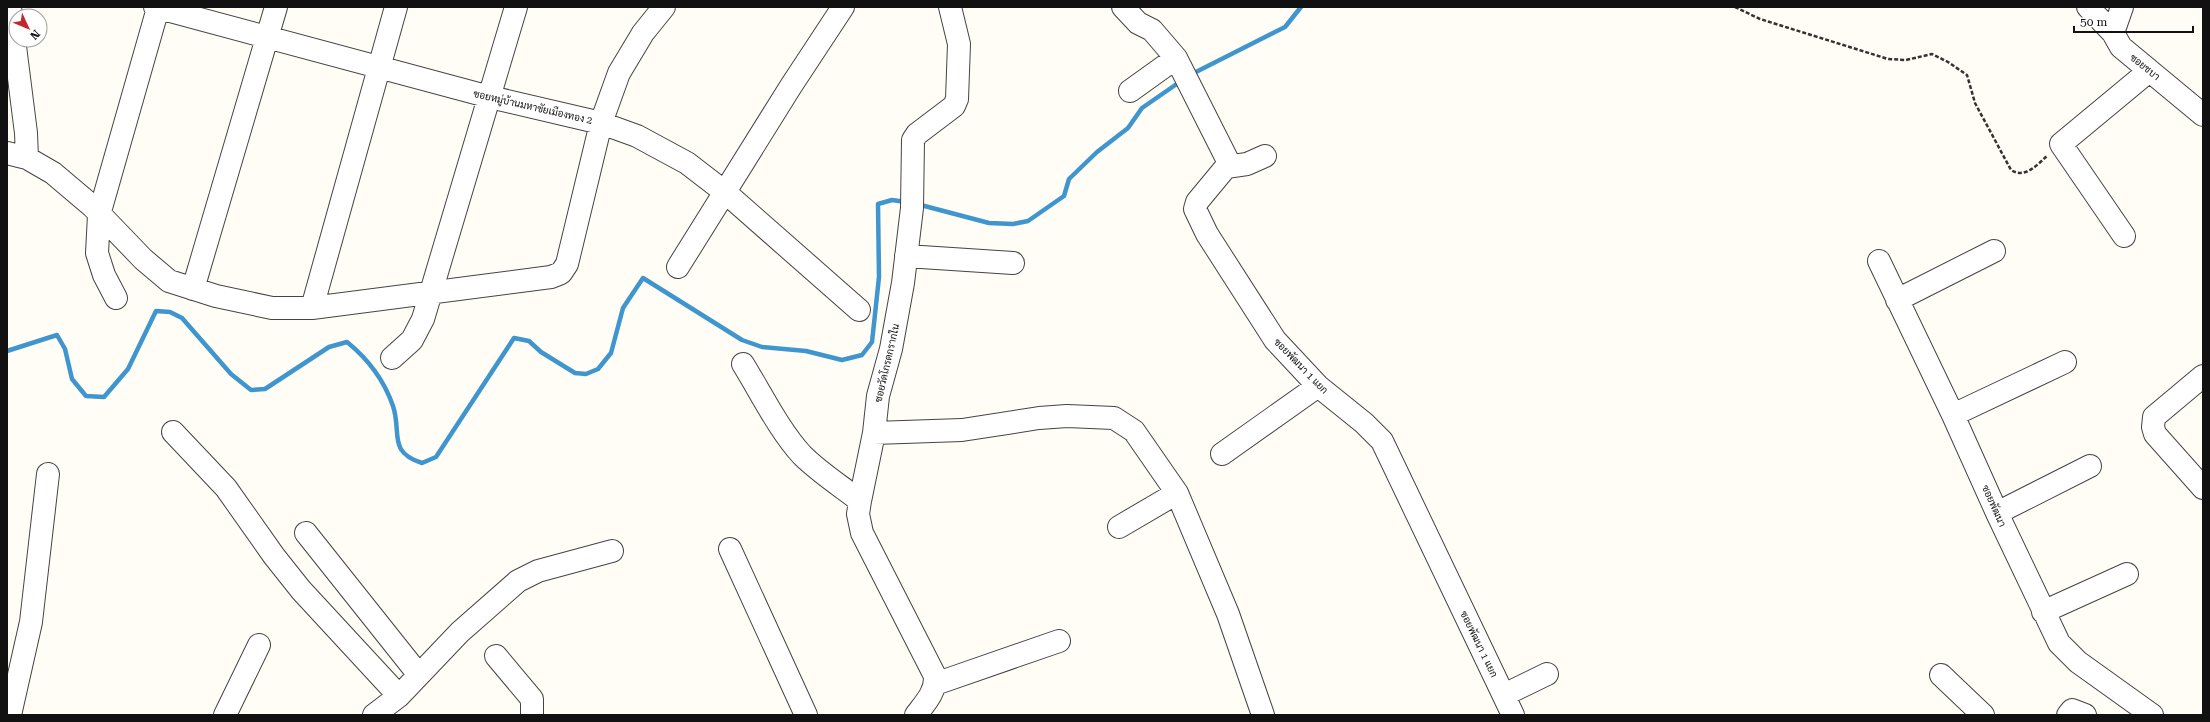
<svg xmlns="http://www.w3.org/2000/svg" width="2210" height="722" font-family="'Roboto Serif',Sarabun,serif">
<rect width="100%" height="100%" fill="#fffdf5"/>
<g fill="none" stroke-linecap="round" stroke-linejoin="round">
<path stroke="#3f96cf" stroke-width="4.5" d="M1190 75 1285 27 1301 7
M917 204 989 223 1013 224 1028 221 1064 196 1069 179 1097 152 1128 128 1142 108 1181 81
M7 351 57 335 65 349 72 379 86 396 104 397 128 369 156 311 170 312 182 318 231 374 251 390 265 389 329 347 347 342C368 359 384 380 393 406 402 432 387 452 422 463L436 457 514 338 529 341 541 352 575 373 586 374 598 369 611 353 623 308 643 278 742 340 762 347 806 351 842 360 862 355 872 342 879 277 878 204 892 200 906 202"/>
<defs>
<path id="minor" d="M10 7 26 133 27 158
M155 7 490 97 601 123 637 136 687 163 726 193 859 310
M1123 7 1138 23 1152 30 1176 58 1227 159 1226 167 1197 202 1195 209 1207 234 1275 340 1318 386 1364 423 1382 441 1513 715
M2088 7 2113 33
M2122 7 2113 33 2121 47 2203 115
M1130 91 1176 58
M7 153 27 158 53 173 92 206 143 259 169 281 216 296 272 308H312L551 277 561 273 567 264 601 123 619 73 643 33 664 7
M1226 167 1247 164 1265 156
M2124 236 2061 144 2149 71
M906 256 1013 263
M1879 261 1953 415 1997 513 2059 643 2078 662 2152 715
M678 267 791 86 843 7
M193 289 276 7
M116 298 104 275 97 253 99 215 158 8
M1897 300 1994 251
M312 308 396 7
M392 358 412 340 423 319 516 7
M743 364C761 393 779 430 802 455 820 473 841 486 860 501
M2203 376 2154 417 2153 427 2155 434 2203 488
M1953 415 2065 362
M173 432 226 488 274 556 301 590 399 696
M874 433 962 430 1039 418 1067 416 1114 418 1134 431 1177 493 1228 614 1263 715
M1222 454 1318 386
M1997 513 2090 466
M1119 527 1177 493
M306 533 419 675
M730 549 806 715
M2043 612 2127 574
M496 656 532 699V715
M1941 675 1983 715
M935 684 1059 641
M1504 695 1547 674
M10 715 31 622 48 474
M225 715 259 645
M374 715 399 696 460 632 518 581 538 571 612 551
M916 715C925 703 936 692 935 676L862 533 858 514 860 501 874 433 878 396 891 349 903 283 912 208 913 140 917 134 954 106 957 99 959 44 950 7
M2068 715 2072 710 2085 715"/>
</defs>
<use href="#minor" stroke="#444" stroke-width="24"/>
<path stroke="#333" stroke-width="2.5" stroke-dasharray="4 2" stroke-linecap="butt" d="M1735 7 1760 19 1888 59 1906 60 1932 54 1948 62 1967 75 1975 103 2011 170C2025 179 2037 165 2047 156"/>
<use href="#minor" stroke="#fff" stroke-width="22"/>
</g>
<g text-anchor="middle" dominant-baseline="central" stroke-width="4" stroke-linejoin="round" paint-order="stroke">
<g font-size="10" fill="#111" stroke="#fff">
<text transform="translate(2145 67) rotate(39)">ซอยชบา</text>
<text transform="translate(533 107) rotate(13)">ซอยหมู่บ้านมหาชัยเมืองทอง 2</text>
<text transform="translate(887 363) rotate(-77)">ซอยวัดโกรดกรากใน</text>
<text transform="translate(1301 366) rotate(46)">ซอยพัฒนา 1 แยก</text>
<text transform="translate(1994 506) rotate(66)">ซอยพัฒนา</text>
<text transform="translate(1479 644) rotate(64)">ซอยพัฒนา 1 แยก</text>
</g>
</g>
<rect width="2210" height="722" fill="none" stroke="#111111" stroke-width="16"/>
<g transform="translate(28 28) rotate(134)"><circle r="19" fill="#ffffff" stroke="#a0a0a0"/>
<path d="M0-3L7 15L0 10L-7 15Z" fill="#c4262e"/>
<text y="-6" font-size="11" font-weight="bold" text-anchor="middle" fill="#111111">N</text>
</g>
<path d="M2074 26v6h119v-6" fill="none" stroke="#111111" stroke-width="2"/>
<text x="2080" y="26" font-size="12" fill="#111111" stroke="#ffffff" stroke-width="3" paint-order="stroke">50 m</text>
</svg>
